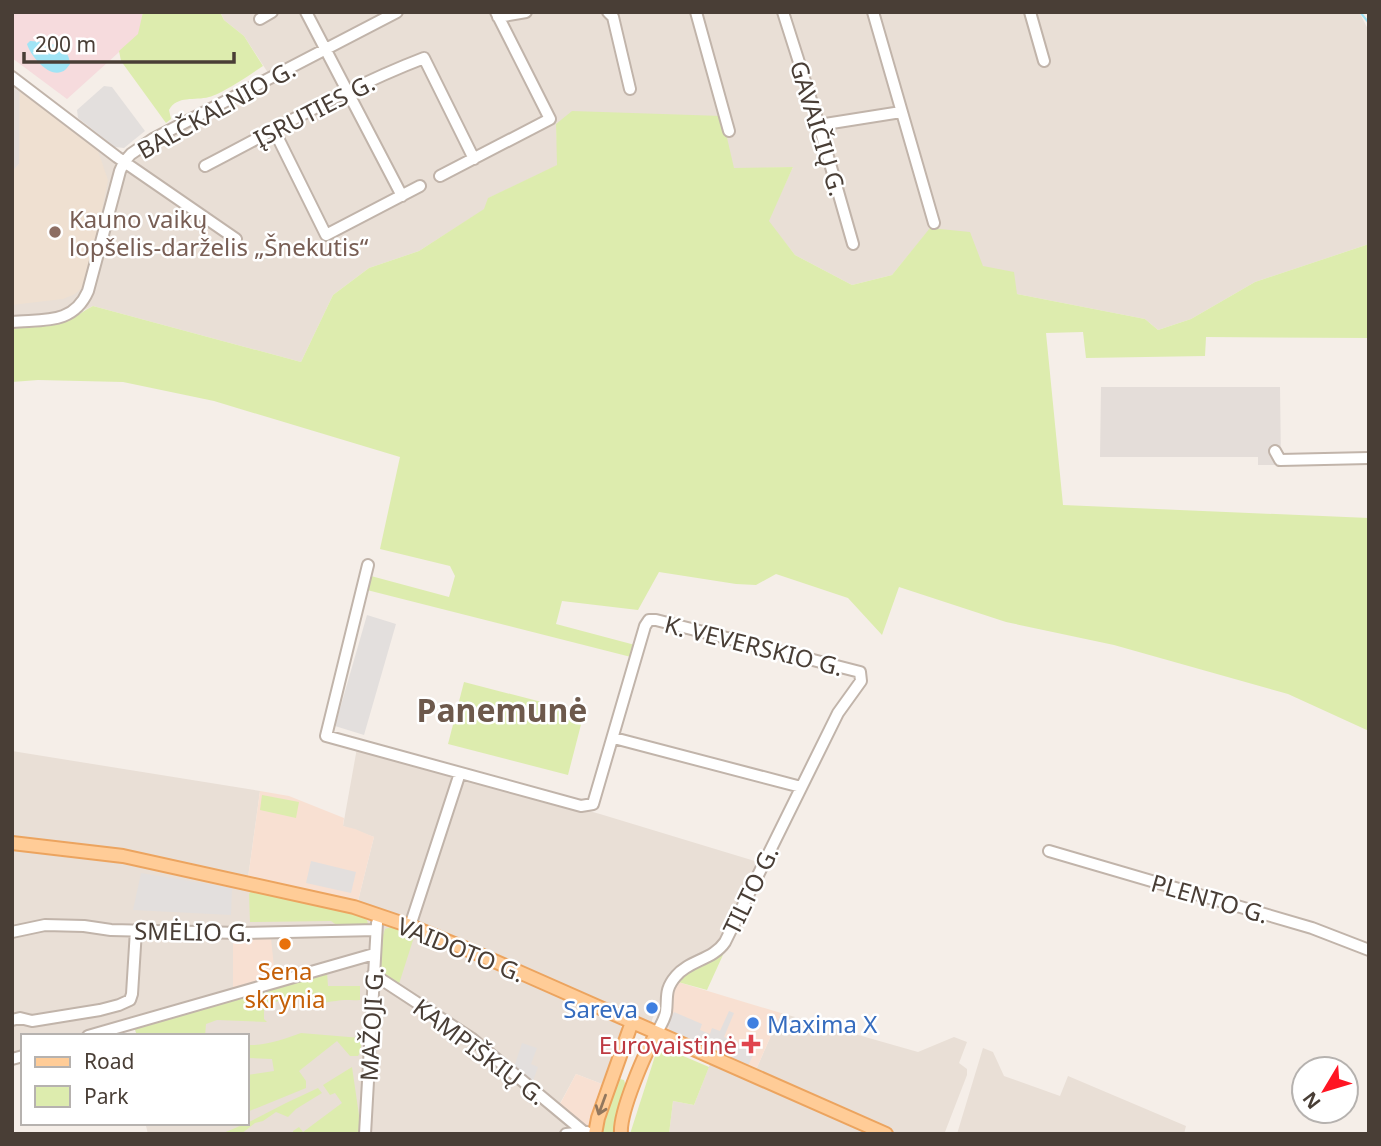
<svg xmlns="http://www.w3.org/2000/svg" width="1381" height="1146" font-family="'Noto Sans',sans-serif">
<rect width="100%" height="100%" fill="#f5eee8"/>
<path fill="#e9dfd6" d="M220 12H1359L1369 31V244L1255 282 1191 319 1158 330 1145 319 1017 294 983 266 930 229 892 275 852 285 795 255 768 221 793 167 734 169 556 124 558 165 489 198 485 209 419 251 369 268 333 295 301 362 93 306 84 310 73 319 61 322 12 329V172L19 164V91L12 87V84L125 171 135 157 151 146 274 82 244 36 224 20Z
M357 748 600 814 758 862 719 943 667 982 652 1020V1025L358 901 374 837 343 826Z
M12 751 260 791 248 878 12 838Z
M12 847 115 860 357 913 393 925 445 945 618 1022 623 1030 621 1041 609 1066 602 1084 576 1074 556 1111 572 1125 571 1134H148L146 1126 156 1123H247V1036H137L134 1026 117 1031 116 1034 110 1036H23V1062L12 1065Z
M781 1013 918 1052 954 1037 967 1042 959 1063 967 1069V1075L945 1132 944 1134H901L890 1131 755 1072Z
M983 1048 993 1052 1004 1076 1060 1096 1068 1076 1186 1126 1184 1134H957Z
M710 1064 717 1065 871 1134H669L673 1101 694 1105Z"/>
<path fill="#f8e0d2" d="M260 791 289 796 344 818 343 826 355 829 374 837 358 901 248 878Z
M233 938H271L275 977 233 990Z
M678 982 781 1013 755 1072 665 1031 670 1000Z
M576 1074 602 1084 596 1099 591 1126 585 1128 559 1106Z"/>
<path fill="#e4ddd9" d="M12 87 19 91V164L12 172Z
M1101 387H1280L1281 465H1258V457H1100Z"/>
<path fill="#efe0d1" d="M20 90 98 151 108 180 87 283 75 294 63 299 12 305V172L19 164Z"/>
<path fill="#f6dbdd" d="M12 12H143L139 34 67 99 12 58Z"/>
<path fill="#ddecae" d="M143 12H220L224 20 244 36 263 66C251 74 222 94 209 97 195 101 177 95 169 110L171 119 166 123 121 61 119 51 138 34Z
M572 111 722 116 734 168 793 167 769 221 795 255 852 285 892 275 930 228 970 232 983 266 1014 272 1017 294 1145 319 1158 330 1191 319 1255 282 1369 244V338L1206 337 1205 356 1086 358 1083 332 1046 333 1063 505 1369 518V731L1288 694 1114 645 1006 622 899 587 882 635 848 598 776 574 756 585 736 584 659 572 638 610 562 601 556 624 635 645 631 657 367 590 371 576 449 597 455 576 450 566 380 549 400 457 214 401 123 382 38 380 12 382V329C30 326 51 326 68 320 77 317 84 310 93 306L301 362 333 295 369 268 419 251 484 209 488 198 557 165 556 124Z
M464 682 584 713 568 775 448 744Z
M262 795 299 802 296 818 260 810Z
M252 890 357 913 366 917 368 924 365 926 341 928 331 921 250 922 249 894Z
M391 927 414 937 398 987 378 971 381 935H383L385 929Z
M727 946 707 990 678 982 685 972Z
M327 972 328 986H360V1000C352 1001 344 999 336 1001 325 1002 324 1004 312 1002V995L264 1004V1019L267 1022 217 1020 206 1024 205 1036 153 1033V1036H137L134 1026Z
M301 1033 361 1038V1051L358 1056H350L337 1041 299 1071 306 1081V1088L247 1112V1075L274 1071 272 1059 247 1058V1045C265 1046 284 1039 301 1033Z
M662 1047 709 1067 694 1105 673 1101 669 1134H630L656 1053Z
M352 1067 360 1122 359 1134H293V1131L299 1127 303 1132 342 1103 335 1093 330 1095 323 1085Z
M620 1079 624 1080 626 1086 615 1118 616 1134H601L602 1122 617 1081Z
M318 1088 322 1093 296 1109 288 1117 276 1112 263 1121 255 1123 241 1134H221L247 1123 286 1103Z"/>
<path fill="#e3dfdd" d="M104 86 112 87 145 131 124 148 115 147 78 118 77 110Z
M367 615 396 624 364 735 335 726Z
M311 861 356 872 351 893 306 883Z
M141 873 232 888 231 915 133 910Z
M729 1011 734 1013 724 1037 755 1051 748 1066 670 1031 668 1025 674 1012 702 1024 700 1030 710 1034 712 1028 720 1031Z
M522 1043 537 1048 531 1064 538 1067 533 1081 514 1067Z"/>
<path fill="#a1e4f5" d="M30 41C47 42 69 44 70 64 67 68 65 71 61 72 48 77 30 55 27 44Z"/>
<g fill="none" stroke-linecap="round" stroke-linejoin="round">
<path stroke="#a1e4f5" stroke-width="2" d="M1360 12 1369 23"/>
<defs>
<path id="minor" d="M306 12 402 196
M608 12 613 17 630 89
M696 12 729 131
M783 12 819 125 853 244
M873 12 934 223
M1030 12 1044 61
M498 17 526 12
M260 19 272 12
M12 77 117 157 236 239
M819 125 901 112
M274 130 326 235 420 186
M205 166C277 129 348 87 424 58L474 159
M440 176 550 119 496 12
M12 322C44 319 73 325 88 291L120 171 124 162 131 154 153 139 397 12
M1275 451 1280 460 1369 458
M368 565 326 736 581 806 593 804 645 626 649 620H656L860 672 861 681 838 713 725 942C713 960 689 960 676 976 664 990 668 997 666 1012 665 1019 660 1026 657 1033
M614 738 801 787
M1049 851 1312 928 1369 950
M410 926 460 773
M12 932 45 925 84 926 111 930 240 933 376 930
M373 974 471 1038 584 1132
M12 1020 20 1018 32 1021 100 1010 119 1005 130 1000 132 994 136 930
M88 1036 374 954
M12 1059 23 1056
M365 1134 377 923
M566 1134 587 1132"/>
<path id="major" d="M12 843 123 856 354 907 410 926 476 953 886 1134
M595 1134 598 1118 632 1022
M621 1134C619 1113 645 1052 657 1033"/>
</defs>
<use href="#minor" stroke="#c1b4aa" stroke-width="14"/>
<use href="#major" stroke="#eca45f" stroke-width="16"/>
<use href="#minor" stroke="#fff" stroke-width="10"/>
<use href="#major" stroke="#ffcc97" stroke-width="12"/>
</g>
<defs><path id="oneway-shaft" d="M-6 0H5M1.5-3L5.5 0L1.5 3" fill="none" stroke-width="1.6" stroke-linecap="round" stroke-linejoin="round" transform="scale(1.75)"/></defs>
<use stroke="#92775d" href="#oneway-shaft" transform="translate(602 1105) rotate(110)"/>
<circle fill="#8d6e63" stroke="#fff" stroke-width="2.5" cx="55" cy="232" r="7"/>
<circle fill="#e8710a" stroke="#fff" stroke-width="2.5" cx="285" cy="944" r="7"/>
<g fill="#3f7fe0" stroke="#fff" stroke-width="2.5">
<circle cx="652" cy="1008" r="7"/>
<circle cx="753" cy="1023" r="7"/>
</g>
<path fill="#e0444e" stroke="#fff" stroke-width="2.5" d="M747.5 1033.5h7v7h7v7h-7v7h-7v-7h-7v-7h7z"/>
<g text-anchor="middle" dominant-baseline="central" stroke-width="5" stroke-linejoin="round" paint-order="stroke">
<g font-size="24" fill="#493e36" stroke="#fff">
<text transform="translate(216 109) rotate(-29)">BALČKALNIO G.</text>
<text transform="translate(314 110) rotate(-27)">ĮSRUTIES G.</text>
<text transform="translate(819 128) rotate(73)">GAVAIČIŲ G.</text>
<text transform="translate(754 645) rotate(14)">K. VEVERSKIO G.</text>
<text transform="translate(750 890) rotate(-64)">TILTO G.</text>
<text transform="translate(1210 898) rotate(16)">PLENTO G.</text>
<text transform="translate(193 931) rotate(1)">SMĖLIO G.</text>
<text transform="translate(461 949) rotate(22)">VAIDOTO G.</text>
<text transform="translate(371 1024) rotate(-87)">MAŽOJI G.</text>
<text transform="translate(480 1051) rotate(37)">KAMPIŠKIŲ G.</text>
</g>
<g font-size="24" fill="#785e54" stroke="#fff" text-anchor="start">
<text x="69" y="218">Kauno vaikų<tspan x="69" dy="28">lopšelis-darželis „Šnekutis“</tspan></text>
</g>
<g font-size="24" fill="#c56008" stroke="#fff">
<text x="285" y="970">Sena<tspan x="285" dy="28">skrynia</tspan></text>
</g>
<g font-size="24" fill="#366cbe" stroke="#fff" text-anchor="end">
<text x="638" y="1008">Sareva</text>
<text x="767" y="1023" text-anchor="start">Maxima X</text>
</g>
<g font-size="24" fill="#be3a42" stroke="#fff" text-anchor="end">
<text x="737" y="1044">Eurovaistinė</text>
</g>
<g font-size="32" font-weight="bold" fill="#6d594c" stroke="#fff">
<text x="502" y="709">Panemunė</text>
</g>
</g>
<rect width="1381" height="1146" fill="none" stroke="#493e36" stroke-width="28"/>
<rect x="21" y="1034" width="228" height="91" fill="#ffffff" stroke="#b6b2af" stroke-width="2"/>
<rect x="35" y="1057" width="35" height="10" fill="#ffcc97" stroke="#b6b2af" stroke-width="2"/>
<text x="84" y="1069" font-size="21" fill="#493e36">Road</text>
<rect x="35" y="1086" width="35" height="21" fill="#ddecae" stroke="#b6b2af" stroke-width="2"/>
<text x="84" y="1104" font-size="21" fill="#493e36">Park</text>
<g transform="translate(1325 1090) rotate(232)"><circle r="33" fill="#ffffff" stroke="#b6b2af" stroke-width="2"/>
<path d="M0-5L12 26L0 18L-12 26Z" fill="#ff1523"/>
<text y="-10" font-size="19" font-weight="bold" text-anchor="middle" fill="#493e36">N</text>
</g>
<path d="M24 52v10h210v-10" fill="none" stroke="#493e36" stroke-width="3.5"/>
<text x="35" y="52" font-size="21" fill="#493e36" stroke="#ffffff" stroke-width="5" paint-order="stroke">200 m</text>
</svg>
